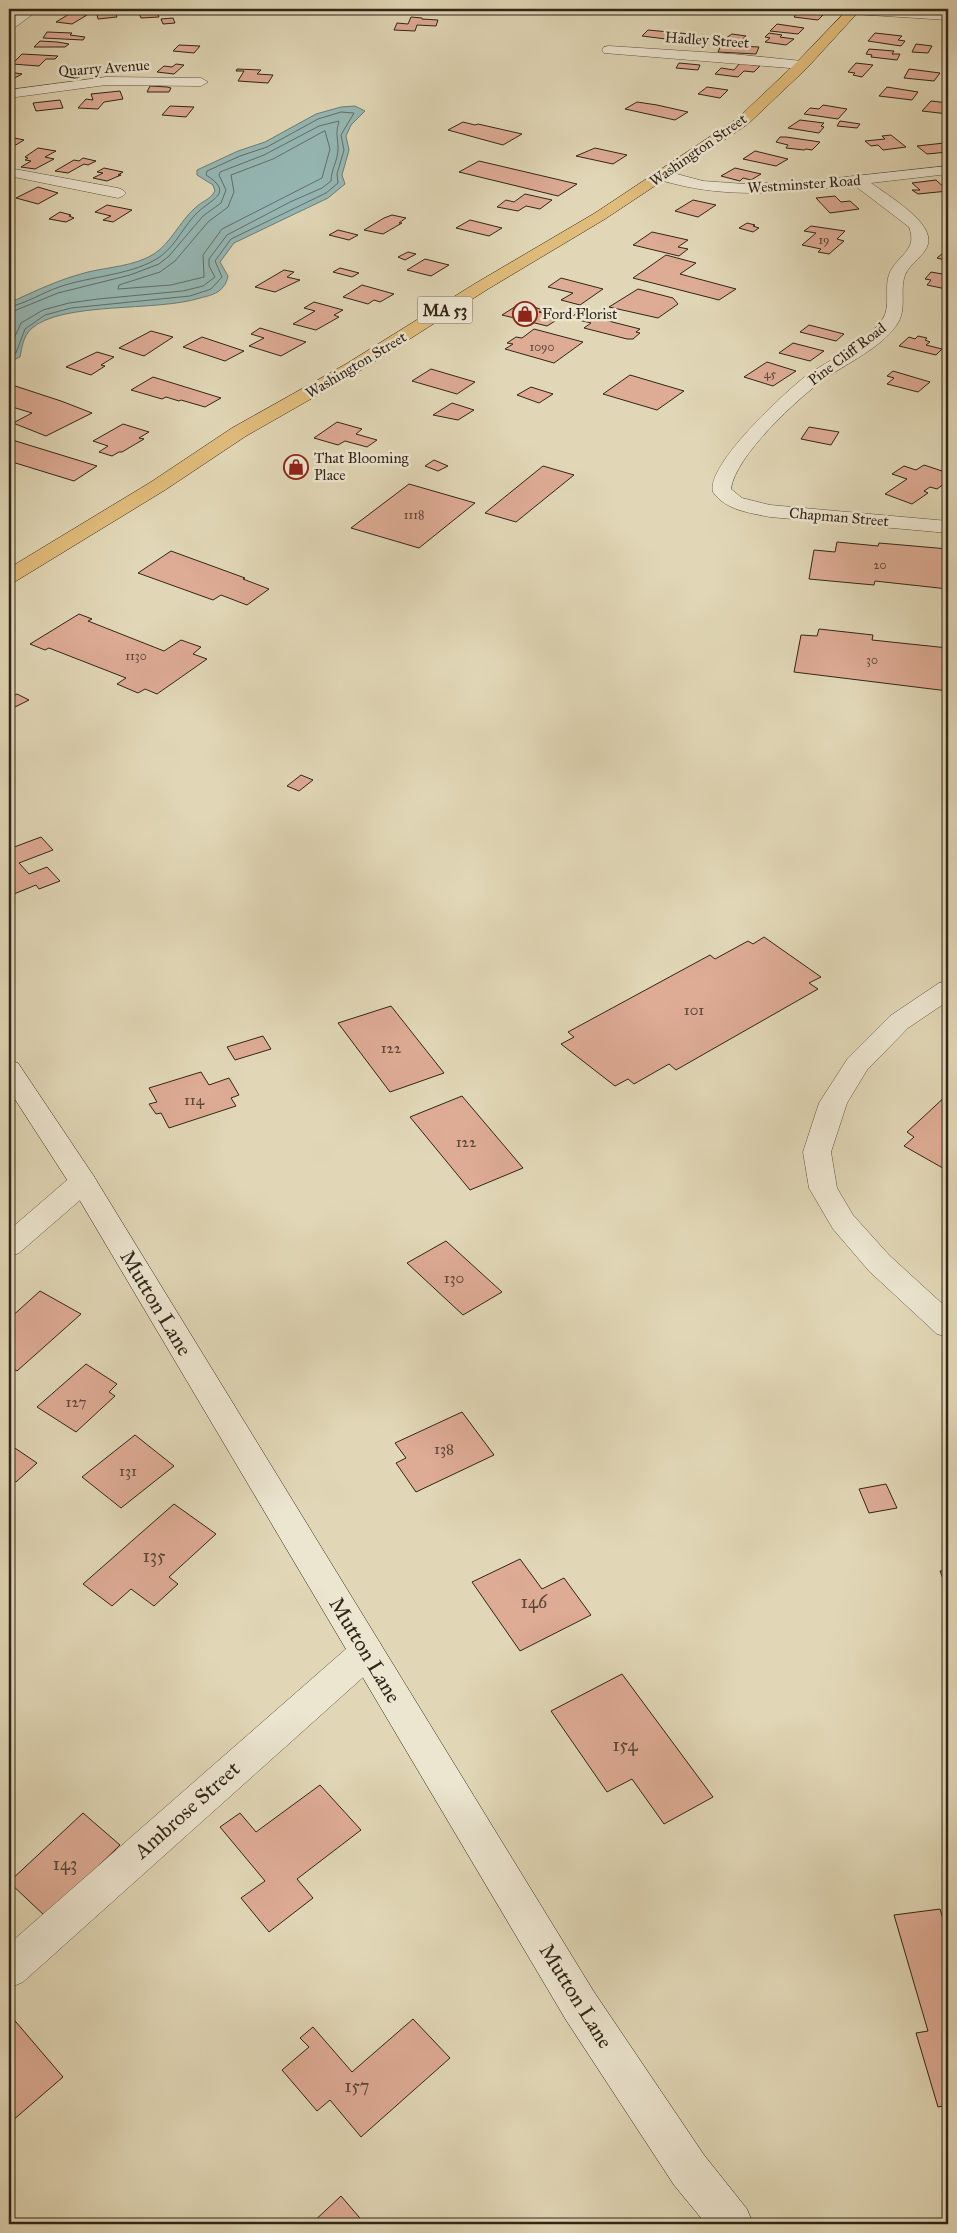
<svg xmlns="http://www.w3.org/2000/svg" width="957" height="2233" font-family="'IM FELL Great Primer',serif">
<rect width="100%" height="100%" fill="#e1d7b6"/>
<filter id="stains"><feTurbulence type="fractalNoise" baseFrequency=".004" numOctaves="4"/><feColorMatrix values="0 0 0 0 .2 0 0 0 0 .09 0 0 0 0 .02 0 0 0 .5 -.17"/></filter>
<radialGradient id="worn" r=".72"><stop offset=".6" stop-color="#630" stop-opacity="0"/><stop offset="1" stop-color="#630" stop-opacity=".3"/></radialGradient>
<path fill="#96b8b5" stroke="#6d7d76" d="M355 106 365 111 351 125 346 136 349 150 342 175 345 184 328 198 234 243 220 262 228 276C227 280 226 284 223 287 218 294 208 296 200 298 157 312 61 301 31 329 23 337 22 347 20 357L9 362V303C35 291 60 279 88 272 109 267 135 266 154 254 171 243 180 221 195 208 202 201 210 200 215 191L213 185 197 175V170L238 151 265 142 316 114 341 107Z"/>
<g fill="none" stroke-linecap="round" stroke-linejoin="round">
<path stroke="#636e66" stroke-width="1" d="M325 131 330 149 322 178 222 229 203 255 204 277 171 285 118 289 119 285 160 272 175 261 208 222 228 207 234 192 231 175 273 159Z
M9 307C27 303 42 293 59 287 90 276 135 275 161 256 177 244 184 225 198 212 213 198 234 193 206 175L207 171 240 156 267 147 318 119 341 112 354 113 341 135 344 150 337 174 338 183 326 193 231 239 215 261 222 277 211 289 190 296 71 308 45 315 25 329 16 353 9 357
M9 313 58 293 130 275 159 264 169 256 203 216 221 203 226 190 219 175 220 172 264 155 319 126 339 121C335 136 338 135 338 149 338 160 331 170 331 181L322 188 290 202 227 235 209 259V266L215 277 203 286 183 291 98 299 69 303 43 310 21 323 9 350"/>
</g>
<path fill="#deab95" stroke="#302517" d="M96 9H114L117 17 98 19Z
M137 9H156L159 17 141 18Z
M798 12 823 15 818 20 794 17Z
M71 13 87 15 72 24 56 22Z
M411 17 422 18V19L438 20 436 26 417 25 415 31 394 30 397 23 408 24Z
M173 18 175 23 163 24 161 19Z
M777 24 804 28 798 34 770 31Z
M648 30 690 34 697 36 691 42 677 38 674 40 642 36Z
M47 32 72 33 70 35 85 37 83 40 43 38Z
M769 33 782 35 780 37 794 39 786 45 765 42 770 38 765 37Z
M875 33 902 36 898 40 905 41 901 46 868 41Z
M732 34 746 36 741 40 726 38Z
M40 41 57 42 69 44 65 47H34Z
M916 44 932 46 928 53 912 52Z
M179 45 200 46 194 53 173 51Z
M721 45 759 47 756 54 718 52Z
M869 49 894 51 892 54H900L897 60 871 57 872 55 866 54Z
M22 54 58 56 55 59H46L39 66 12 64Z
M679 63 700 65 698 70 676 68Z
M740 63 760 66 754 72 744 71 738 77 715 74 721 68 734 70Z
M856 63 873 65 862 77 853 75 855 73 848 72Z
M176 64 184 65 174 74 157 72 164 66 172 67Z
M237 69 261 70 257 74 273 75 268 83 238 81 244 71H236Z
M909 69 940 73 934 81 904 78Z
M9 72 22 74 9 81Z
M150 86 167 87 171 88 169 92H147Z
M707 87 728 90 720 98 698 94Z
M887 87 918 92 912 100 879 96Z
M120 91 123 99 104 102 98 109 78 108 86 99 93 100 91 94Z
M60 100 63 108 36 111 33 103Z
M931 101 948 103V114L922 111Z
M637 102 657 105 688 112 675 120 625 109Z
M823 105 847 109 838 119 804 114 810 108 819 109Z
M170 106 194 107 186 117 162 115Z
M800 120 824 123 821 126 824 127 819 133 788 128Z
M840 121 860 124 857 128 837 126Z
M463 122 475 125 478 124 522 134 503 145 448 130Z
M891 135 906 147 883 150 878 145 871 146 865 141 885 139 882 136Z
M10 137 24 140 9 149Z
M780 137H786L820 142 812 150 806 149 804 150 786 148 788 145 776 142Z
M944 143 948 146V152L927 154 917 146Z
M38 148 56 151 45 157 54 159 35 169 21 167 31 161 25 160 28 158 25 157Z
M595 148 627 155 613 164 576 156Z
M755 151 788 159 776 166 743 159Z
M83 158 96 161 88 165 84 164 68 173 55 171 74 160 79 161Z
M479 161 577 184 558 196 459 172Z
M104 168 123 172 118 175H121L107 181 93 178 103 173 97 172Z
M735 168 761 174 751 180 743 178 740 181 721 176Z
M936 180 948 191 918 194 912 190H920L912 183Z
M38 187 58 193 38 204 16 198Z
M525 194 552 200 540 209 526 206 518 211 497 207 506 200 514 202Z
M835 196 841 202 850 201 859 209 830 213 816 198Z
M693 200 716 205 698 217 675 211Z
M107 205 132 210 113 222 103 220 111 216 95 212Z
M60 212 71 215 69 216 74 218 66 222 49 219Z
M392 215 406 218 399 223H402L383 234 364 230 384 218Z
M470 220 502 228 489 236 456 228Z
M747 223 755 225 753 226 759 228 753 232 739 228Z
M811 226 845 231 837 239 844 241 829 254 818 252 821 249 802 245 816 233 804 231Z
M338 230 358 235 349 240 329 235Z
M652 232 688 240 678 247 688 249 679 256 633 245Z
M948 249V261L937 258Z
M408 252 416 254 405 260 398 257Z
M666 255 696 263 680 274 736 289 719 300 633 278Z
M425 259 449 265 431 276 407 270Z
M340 268 359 273 352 277 333 272Z
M284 270 294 272 287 277 300 280 275 292 255 287Z
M931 272 948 275V286L946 289 927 285 931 280 925 279Z
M561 278 603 289 580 305 561 300 573 293 548 287Z
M362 285 394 294 380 302 374 300 368 304 343 297Z
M638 289 673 298 678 304 658 318 609 307Z
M314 302 343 310 334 315 339 317 316 330 293 324 315 311 304 308Z
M521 303 543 310 539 312 560 318 547 326 502 315Z
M577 313 640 329 636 332 640 333 633 339H627L584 328 591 323 570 318Z
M809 325 844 334 836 341 800 332Z
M260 328 306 342 281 356 249 346 264 338 251 334Z
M534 329 583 342 554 363 505 349 513 344 507 343 516 337 522 338Z
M151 331 173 337 144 356 119 348Z
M918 336 927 338 925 340 930 342 926 345 942 349 936 355 899 346 909 337 915 339Z
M202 337 244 351 225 361 183 347Z
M793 343 824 351 810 361 779 353Z
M97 352 114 357 101 365 105 366 91 375 66 367Z
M767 362 796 371 773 386 744 377Z
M431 369 475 382 457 394 412 381Z
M893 371 930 382 918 392 887 384 894 378 887 376Z
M630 375 684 391 657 410 603 394Z
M153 377 221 398 205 407 181 400 179 401 166 397 162 399 131 390Z
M9 384 61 401 92 413 46 436 13 423 32 413 9 406Z
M531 387 553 394 539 403 517 395Z
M452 403 474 410 458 420 433 415Z
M337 422 362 429 356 434 377 440 367 447 345 441 338 445 314 438Z
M123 424 149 432 139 438 144 439 122 452H119L112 456 99 452 108 446 93 441Z
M809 427 839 432 831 445 801 439Z
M9 439 97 466 74 481 9 461Z
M434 460 448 466 438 471 425 466Z
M924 465 948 473V481L937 489 930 487 924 491 928 493 912 504 885 494 907 479 892 474 904 466 916 470Z
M543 466 574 475 516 522 485 513Z
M409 484 475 503 419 548 351 528Z
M837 542 878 546 879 543 948 549V589L875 581 874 585 809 579 814 550 835 552Z
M171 551 245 578 243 579 269 589 247 605 221 595 213 600 138 573Z
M79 614 92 619 88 621 164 651 181 640 201 647 193 654 207 659 157 694 145 689 138 693 117 684 126 678 49 648 45 650 30 644Z
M819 629 873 635 872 640 948 648V691L794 672 801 635 817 636Z
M17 694 29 700 15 707 9 703V698Z
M301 775 313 780 299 791 287 786Z
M41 837 53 850 19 863 29 874 47 867 60 881 39 889 36 885 9 896V849Z
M764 937 821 977 809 983 818 989 676 1070 669 1064 634 1084 628 1079 615 1086 561 1044 574 1037 568 1032 710 955 715 959 748 941 753 944Z
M391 1006 444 1073 390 1092 338 1023Z
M263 1036 271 1049 235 1060 227 1047Z
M201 1072 209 1085 229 1078 239 1095 231 1098 236 1106 169 1128 161 1113 156 1114 149 1104 157 1102 149 1088Z
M948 1094V1171L904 1146 914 1137 907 1132Z
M462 1096 523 1168 470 1190 410 1117Z
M446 1241 502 1292 463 1315 407 1263Z
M40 1291 81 1314 17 1371 9 1366V1319Z
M86 1364 117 1384 109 1392 115 1396 76 1432 37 1407Z
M462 1412 494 1455 416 1492 396 1463 406 1458 395 1443Z
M135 1435 174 1466 121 1508 82 1477Z
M9 1444 37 1463 16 1482 9 1477Z
M886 1484 897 1508 869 1513 859 1489Z
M174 1504 216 1534 169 1577 178 1584 154 1606 131 1589 112 1606 83 1584Z
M520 1559 542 1589 564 1578 591 1615 520 1651 472 1582Z
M948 1570V1592L940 1571Z
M622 1674 713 1797 664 1824 632 1779 607 1792 551 1711Z
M320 1785 361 1830 297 1879 313 1898 269 1932 241 1898 265 1881 220 1827 240 1813 256 1832Z
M83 1813 120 1845 46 1917 9 1882Z
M940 1909 948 1935V2105L938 2107 916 2033 928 2031 894 1915Z
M10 2015 63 2077 12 2121 9 2117Z
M413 2019 450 2058 361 2137 330 2100 317 2111 282 2070 309 2047 300 2038 313 2027 352 2072Z
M341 2196 365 2224H311Z"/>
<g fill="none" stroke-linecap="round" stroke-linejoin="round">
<defs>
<path id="street" d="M26 9H40L14 28 9 29V19Z
M832 9H895L948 12V20L838 13Z
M609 46 733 54 802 61 809 65 802 69 604 53 602 50 604 47Z
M106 77 201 78 208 82 201 86 106 85 9 98V90Z
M948 166V174L871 183C887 195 934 222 928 244 925 256 910 263 905 275 899 292 908 309 896 326 879 349 849 362 826 378 798 398 735 456 731 489L742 498 770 505 948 521V533L770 517C750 513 725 510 713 492 705 466 785 392 806 376 830 359 864 345 882 320 892 306 883 287 890 272 899 254 918 250 909 227L854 185C795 192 733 199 675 184 668 182 658 181 654 175L657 172 662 170 703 181 745 184 818 180Z
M9 168 118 188 123 190 126 193 123 196 118 198 9 176Z
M948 981V1001L908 1028 867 1070 847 1103 831 1152 837 1188 853 1215 889 1255 948 1309V1337L937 1334 869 1271 833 1229 809 1188 803 1152 819 1103 848 1058 890 1016 939 983Z
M83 1172 93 1175 97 1182 93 1189 19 1253 9 1257V1230L73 1175Z
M367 1637 379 1641 384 1652 379 1663 23 1982 9 1988V1944L355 1641Z"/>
<path id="secondary" d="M9 1060 18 1063 93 1175 594 1992 704 2155 747 2209 753 2224H706L674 2185 566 2020 73 1189 9 1090Z"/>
<path id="primary" d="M848 9H861L807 68 748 124 605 219 488 289 358 372 246 436 165 490 16 581 9 583V568L151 482 232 428 346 364 476 283 595 213 738 118 797 62Z"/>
</defs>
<use href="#street" stroke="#5c523f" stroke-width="1"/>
<use href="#secondary" stroke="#302517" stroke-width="1"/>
<use href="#primary" stroke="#302517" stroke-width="1"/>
<use href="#street" fill="#ece5d0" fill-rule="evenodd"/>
<use href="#secondary" fill="#ece5d0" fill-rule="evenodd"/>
<use href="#primary" fill="#e0bc7b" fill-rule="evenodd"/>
</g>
<defs>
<symbol id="shop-ring" viewBox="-11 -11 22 22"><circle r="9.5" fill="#ece5d0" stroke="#8f2418" stroke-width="1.5"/><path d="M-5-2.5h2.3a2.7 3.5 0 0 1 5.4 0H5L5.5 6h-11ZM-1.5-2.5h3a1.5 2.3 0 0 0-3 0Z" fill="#8f2418"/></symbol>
</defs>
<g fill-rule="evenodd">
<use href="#shop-ring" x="511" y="300" width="28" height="28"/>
<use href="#shop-ring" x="282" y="453" width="28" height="28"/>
</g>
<g text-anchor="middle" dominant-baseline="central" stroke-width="5" stroke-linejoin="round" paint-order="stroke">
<g font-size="12" fill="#5c4636">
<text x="824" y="240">19</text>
<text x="542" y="347">1090</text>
<text x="770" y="374">45</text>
<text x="414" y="515">1118</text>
<text x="880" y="565">20</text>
<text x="136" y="656">1130</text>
<text x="872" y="660">30</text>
</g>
<g font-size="15" fill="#302517" stroke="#ece5d0">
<text transform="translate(707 40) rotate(4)">Hadley Street</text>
<text transform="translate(104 68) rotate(-4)">Quarry Avenue</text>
<text transform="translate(698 150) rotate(-35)">Washington Street</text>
<text transform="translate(804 184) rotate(-4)">Westminster Road</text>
<text transform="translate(847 354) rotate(-37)">Pine Cliff Road</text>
<text transform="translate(356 365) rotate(-31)">Washington Street</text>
<text transform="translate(839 517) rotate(5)">Chapman Street</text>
</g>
<g font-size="15" fill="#302517" stroke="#ece5d0" text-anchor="start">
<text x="542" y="314">Ford Florist</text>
<text x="314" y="458">That Blooming<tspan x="314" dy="17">Place</tspan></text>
</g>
<g font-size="15" fill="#5c4636">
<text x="694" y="1010">101</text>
<text x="391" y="1048">122</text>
<text x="194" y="1100">114</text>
<text x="466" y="1142">122</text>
<text x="454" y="1278">130</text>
<text x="76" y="1402">127</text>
<text x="444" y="1449">138</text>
<text x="128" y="1471">131</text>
</g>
<rect fill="#ece5d0" stroke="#685f4e" stroke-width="1" x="417.5" y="296.5" width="55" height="27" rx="4"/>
<g font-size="16" font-weight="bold" fill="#302517">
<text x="445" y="310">MA 53</text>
</g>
<g font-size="18" fill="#5c4636">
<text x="154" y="1556">135</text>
<text x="534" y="1602">146</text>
<text x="625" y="1745">154</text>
<text x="65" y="1864">143</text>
<text x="357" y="2086">157</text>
</g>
<g font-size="21" fill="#302517" stroke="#ece5d0">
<text transform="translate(156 1303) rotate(59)">Mutton Lane</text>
<text transform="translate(365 1650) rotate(59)">Mutton Lane</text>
<text transform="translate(187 1810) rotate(-42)">Ambrose Street</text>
<text transform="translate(576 1996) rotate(58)">Mutton Lane</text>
</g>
</g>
<rect width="957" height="2233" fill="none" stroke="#e1d7b6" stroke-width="30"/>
<rect x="10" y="10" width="937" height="2213" fill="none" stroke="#302517" stroke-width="2.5"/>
<rect x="15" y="15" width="927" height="2203" fill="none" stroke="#302517"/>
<rect width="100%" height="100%" filter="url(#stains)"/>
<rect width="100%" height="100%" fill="url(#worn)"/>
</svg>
